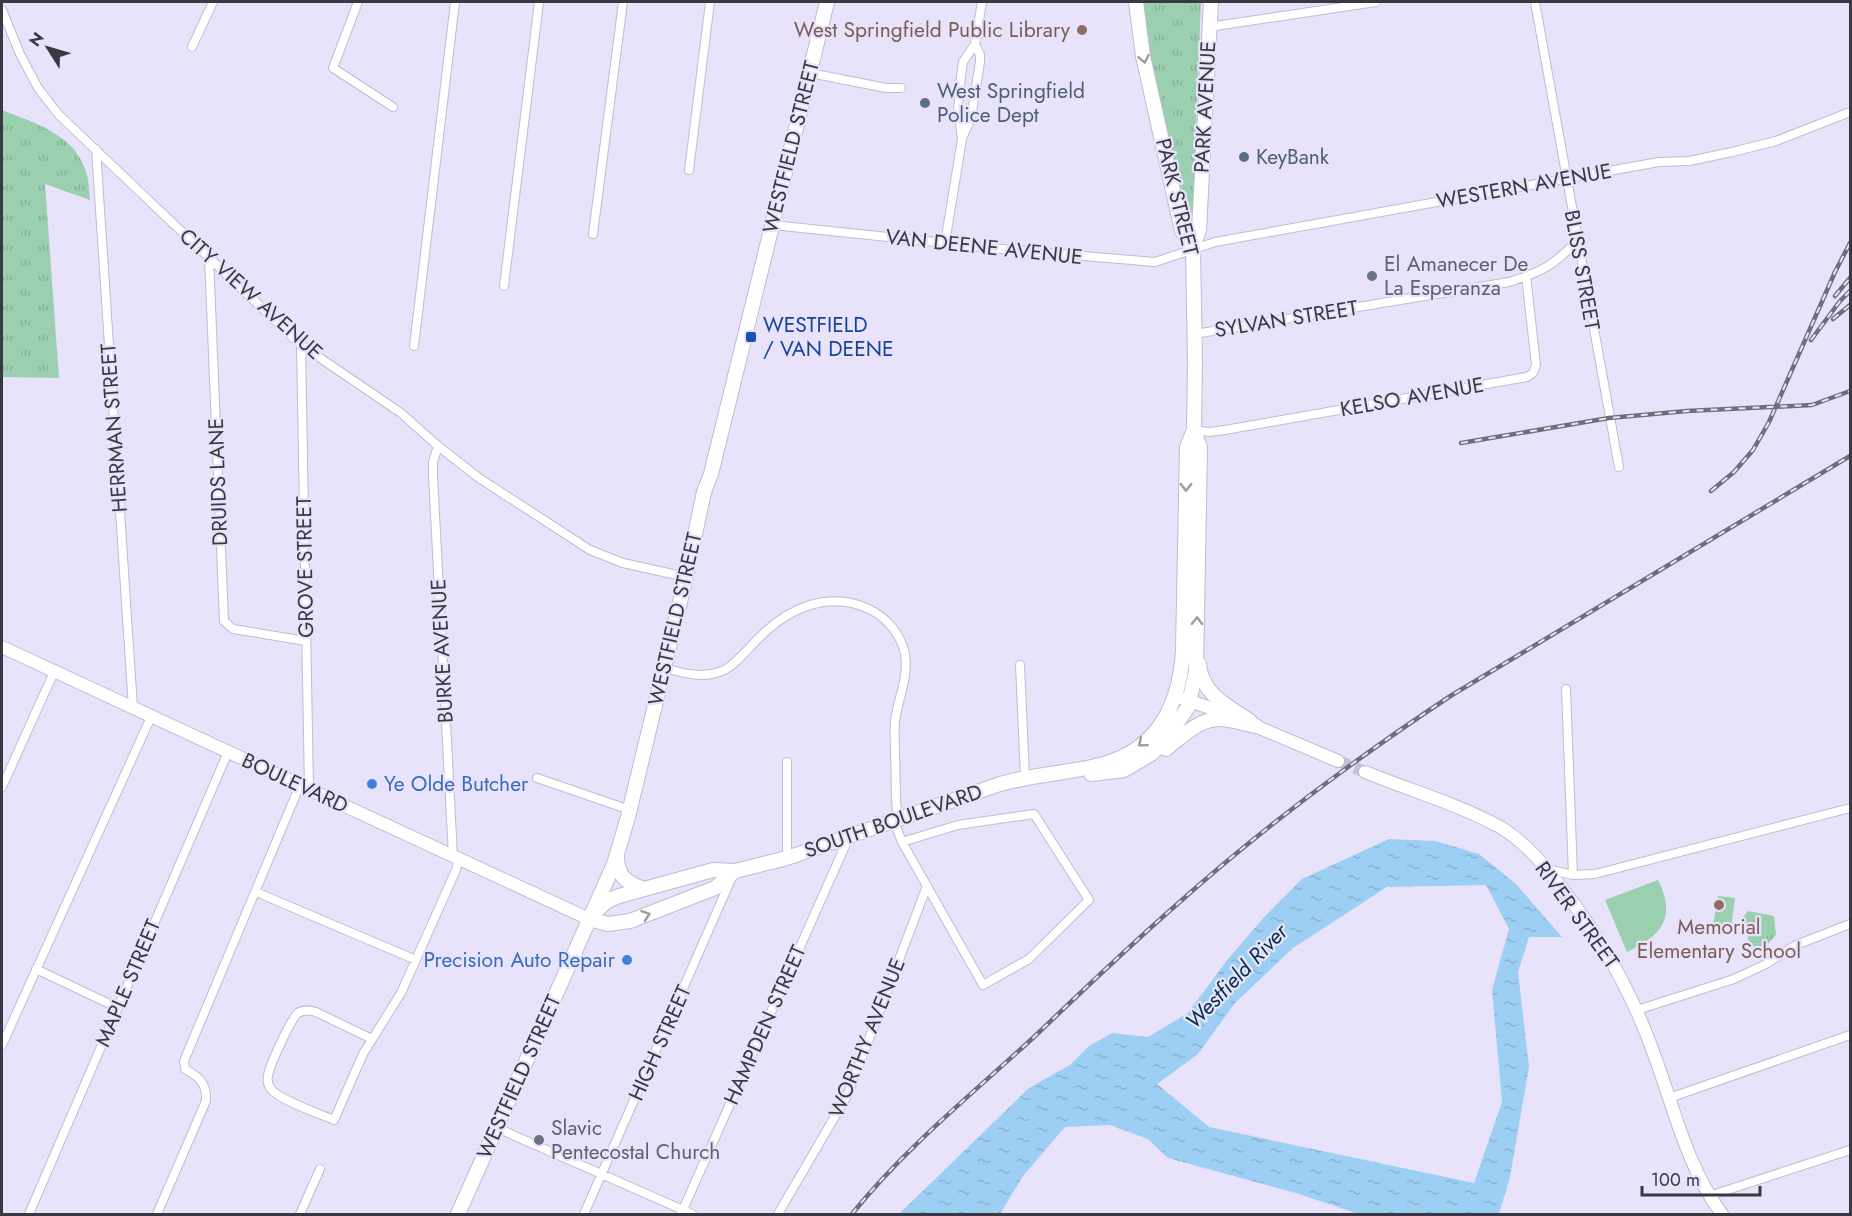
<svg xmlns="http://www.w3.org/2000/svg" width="1852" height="1216" font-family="Jost,sans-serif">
<defs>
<pattern id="park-tufts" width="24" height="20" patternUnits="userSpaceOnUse" patternTransform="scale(1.5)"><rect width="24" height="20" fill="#9acfaf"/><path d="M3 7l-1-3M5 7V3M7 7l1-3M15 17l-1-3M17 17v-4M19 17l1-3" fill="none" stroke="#85b298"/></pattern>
<pattern id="water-ripples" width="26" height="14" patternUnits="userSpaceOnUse" patternTransform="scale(1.5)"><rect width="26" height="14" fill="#9ccff3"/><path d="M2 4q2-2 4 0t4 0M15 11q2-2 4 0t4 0" fill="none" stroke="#87b2d2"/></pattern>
</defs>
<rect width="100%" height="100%" fill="#e8e3fa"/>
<path fill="#9acfaf" d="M1658 880C1677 918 1661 936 1627 952L1605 900Z
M1718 896 1735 898 1731 928 1713 925Z"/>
<path fill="url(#park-tufts)" d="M1142 2H1201L1192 229 1188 230 1147 47Z
M2 110C34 123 75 134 86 172 89 181 89 191 90 200L45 184 59 378 2 377Z
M1748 911 1774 916 1776 935 1766 946 1752 951 1742 919Z"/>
<path fill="url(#water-ripples)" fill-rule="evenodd" d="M1389 839 1435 841 1479 854 1516 884 1562 937H1529L1518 972 1529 1067 1510 1177 1499 1214H1359L1296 1193 1168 1158 1148 1139 1110 1125 1065 1127 1023 1176 1000 1214H899L1029 1088 1070 1065 1089 1046 1112 1033 1148 1037 1188 1013 1228 959 1266 915 1302 879ZM1486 885 1509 929 1492 990 1502 1102 1474 1183 1209 1127 1157 1084 1198 1054 1235 1003 1293 948 1387 887Z"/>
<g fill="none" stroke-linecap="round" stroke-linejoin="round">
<path stroke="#c5c1d5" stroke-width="12" stroke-dasharray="12 6" stroke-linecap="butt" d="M1338 761 1365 772"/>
<defs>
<path id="street" d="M358 2 333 68 393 107
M1535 2 1619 467
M2 10 20 54 38 88 59 115 301 345 401 413 438 446 479 478 590 550 623 563 686 577
M1209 27 1376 2
M192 47 213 2
M810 73 886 88H901
M962 138 971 118 980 62V55L975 44
M96 149 133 708
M689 170 710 2
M773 225 1012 250 1155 262 1215 242 1586 175 1659 162 1689 161 1732 152 1776 141 1850 112
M593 234 623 2
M945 243 962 139 958 109 961 77 963 62 975 44 982 2
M209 257 224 621 233 629 306 641
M504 286 539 2
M1195 334 1509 282C1542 272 1554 265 1578 240
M301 345 309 789
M414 346 455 2
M1194 430 1209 432 1225 430 1527 377 1533 373 1536 365 1526 276
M438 446 433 462V476L453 856
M1020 665 1025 777
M664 668C683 673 702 679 722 671 736 665 747 649 759 638 788 608 829 590 869 609 887 618 901 634 905 654 909 677 898 698 895 721 894 731 895 742 895 753 896 772 895 792 897 812L894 821 902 842 983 985 1029 959 1089 900 1034 814 958 825 902 842
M1566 689 1573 875
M787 762V858
M537 778 630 810
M2 787 54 672
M1547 869 1573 875 1595 874 1850 808
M256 892 416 960
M36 969 118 1008
M1637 1010 1734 979 1766 964 1796 945 1850 924
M372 1039 316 1012C310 1010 304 1009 298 1013 291 1019 269 1066 268 1076 267 1081 268 1085 271 1089 279 1100 320 1114 334 1120L363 1054 401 993 456 870 459 858
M2 1045 151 717
M1669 1098 1850 1035
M497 1128 692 1214
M1709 1196 1850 1150
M29 1214 228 752
M157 1214 206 1101C207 1083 199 1077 185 1069L184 1061 300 785
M300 1214 320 1169
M584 1214 732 877
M681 1214 849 837
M778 1214 848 1094 927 886"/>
<path id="secondary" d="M2 647 589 919
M1175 696 1222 712 1338 761
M1365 772C1409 790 1458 804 1500 827 1524 841 1544 865 1561 887 1602 939 1633 994 1655 1057 1675 1111 1687 1167 1722 1214"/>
<path id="primary" d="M1193 248 1199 230 1211 2
M1199 664C1202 695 1228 706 1250 721
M1166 749C1181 737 1199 719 1219 719 1231 719 1244 724 1256 726
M1091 774 1124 770 1151 754 1164 742 1188 707 1196 671 1200 448 1194 430 1195 362 1193 248 1182 231 1143 56 1136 2
M617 857C617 876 627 883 644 889
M596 911 607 901 619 896 713 870 735 871 787 858 1000 784C1030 775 1060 774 1091 767 1153 755 1179 712 1183 651L1187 447 1194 430
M589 919 608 924 630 921 715 888 735 871
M458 1214 614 864 628 817 686 577 704 492 711 474 827 2"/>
</defs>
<use href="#street" stroke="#c0bbd1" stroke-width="10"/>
<use href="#secondary" stroke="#c0bbd1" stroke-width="14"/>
<use href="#primary" stroke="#c0bbd1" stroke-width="16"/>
<use href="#street" stroke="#fff" stroke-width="8"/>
<use href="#secondary" stroke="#fff" stroke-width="12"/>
<use href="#primary" stroke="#fff" stroke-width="14"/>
<defs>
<path id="rail" d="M1835 296 1850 278
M1833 319 1850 305
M1811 340 1840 301 1850 291
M1461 443 1609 418 1687 411 1812 405 1850 391
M1711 491 1734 472 1753 450 1769 422 1835 272 1850 243
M852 1214C905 1148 972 1094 1034 1037 1080 993 1126 949 1174 907 1261 829 1355 759 1452 695L1850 456"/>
</defs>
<use href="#rail" stroke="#706d7b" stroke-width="4.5"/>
<use href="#rail" stroke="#e8e3fa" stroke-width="2" stroke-dasharray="7" stroke-linecap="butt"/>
</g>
<defs><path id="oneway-chevron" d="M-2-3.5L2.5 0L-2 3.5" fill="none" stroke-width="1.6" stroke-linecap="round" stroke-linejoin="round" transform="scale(1.5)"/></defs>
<g stroke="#9c9ca0">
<use href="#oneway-chevron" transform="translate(1144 59) rotate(78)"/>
<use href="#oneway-chevron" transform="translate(1186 487) rotate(91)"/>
<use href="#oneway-chevron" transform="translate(1197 621) rotate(-89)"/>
<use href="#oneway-chevron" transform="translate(1142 743) rotate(140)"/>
<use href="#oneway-chevron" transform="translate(646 915) rotate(-19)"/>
</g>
<g fill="#8d6e63" stroke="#e8e3fa" stroke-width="2">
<circle cx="1082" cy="30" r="6"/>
<circle cx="1719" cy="905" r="6"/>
</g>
<g fill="#5c6f8a" stroke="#e8e3fa" stroke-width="2">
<circle cx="925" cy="103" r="6"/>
<circle cx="1244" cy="157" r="6"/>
</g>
<g fill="#6b7280" stroke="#e8e3fa" stroke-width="2">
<circle cx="1372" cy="276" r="6"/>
<circle cx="539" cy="1140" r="6"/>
</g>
<rect fill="#1a4fb4" stroke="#e8e3fa" stroke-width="2" x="745" y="331" width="12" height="12" rx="3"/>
<g fill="#3f7fe0" stroke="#e8e3fa" stroke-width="2">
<circle cx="372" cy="784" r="6"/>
<circle cx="627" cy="960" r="6"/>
</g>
<g text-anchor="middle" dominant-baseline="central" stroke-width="4.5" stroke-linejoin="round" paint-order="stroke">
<g font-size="21" fill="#785e54" stroke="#e8e3fa" text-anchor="end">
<text x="1070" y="30">West Springfield Public Library</text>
<text x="1719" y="927" text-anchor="middle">Memorial<tspan x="1719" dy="24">Elementary School</tspan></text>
</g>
<g font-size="21" fill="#4e5e75" stroke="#e8e3fa" text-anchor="start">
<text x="937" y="91">West Springfield<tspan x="937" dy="24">Police Dept</tspan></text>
<text x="1256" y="157">KeyBank</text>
</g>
<g font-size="21" fill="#3a3841" stroke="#e8e3fa">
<text transform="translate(1205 107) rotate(-87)">PARK AVENUE</text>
<text transform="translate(791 147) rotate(-76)">WESTFIELD STREET</text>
<text transform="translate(1524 186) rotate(-10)">WESTERN AVENUE</text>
<text transform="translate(1177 197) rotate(76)">PARK STREET</text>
<text transform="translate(984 247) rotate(6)">VAN DEENE AVENUE</text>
<text transform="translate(1582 270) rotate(80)">BLISS STREET</text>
<text transform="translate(251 294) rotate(42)">CITY VIEW AVENUE</text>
<text transform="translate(1286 319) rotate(-9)">SYLVAN STREET</text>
<text transform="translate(1412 397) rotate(-10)">KELSO AVENUE</text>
<text transform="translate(114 428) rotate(-94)">HERRMAN STREET</text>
<text transform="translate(218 482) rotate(-92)">DRUIDS LANE</text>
<text transform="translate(305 567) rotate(-91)">GROVE STREET</text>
<text transform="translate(675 619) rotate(-77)">WESTFIELD STREET</text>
<text transform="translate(442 651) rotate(-93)">BURKE AVENUE</text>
<text transform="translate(295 783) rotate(25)">BOULEVARD</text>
<text transform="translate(893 821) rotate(-19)">SOUTH BOULEVARD</text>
<text transform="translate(1577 915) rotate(54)">RIVER STREET</text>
<text transform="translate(128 983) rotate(-67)">MAPLE STREET</text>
<text transform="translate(765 1025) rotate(-66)">HAMPDEN STREET</text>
<text transform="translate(867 1038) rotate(-68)">WORTHY AVENUE</text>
<text transform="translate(660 1043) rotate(-66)">HIGH STREET</text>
<text transform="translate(519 1077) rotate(-66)">WESTFIELD STREET</text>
</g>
<g font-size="21" fill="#5b616d" stroke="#e8e3fa" text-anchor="start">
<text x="1384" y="264">El Amanecer De<tspan x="1384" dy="24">La Esperanza</tspan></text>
<text x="551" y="1128">Slavic<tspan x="551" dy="24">Pentecostal Church</tspan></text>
</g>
<g font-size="21" fill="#164399" stroke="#e8e3fa" text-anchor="start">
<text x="763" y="325">WESTFIELD<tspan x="763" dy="24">/ VAN DEENE</tspan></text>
</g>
<g font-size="21" fill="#366cbe" stroke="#e8e3fa" text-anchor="start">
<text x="384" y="784">Ye Olde Butcher</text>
<text x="615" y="960" text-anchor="end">Precision Auto Repair</text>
</g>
<g font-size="22" font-style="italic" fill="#063049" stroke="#e8e3fa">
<text transform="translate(1236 976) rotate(-46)">Westfield River</text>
</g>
</g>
<rect width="1852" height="1216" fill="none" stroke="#3a3841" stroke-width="6"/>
<g transform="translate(48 48) rotate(307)" stroke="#e8e3fa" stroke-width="4.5" paint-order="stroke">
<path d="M0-4.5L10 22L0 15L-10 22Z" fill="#3a3841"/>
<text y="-9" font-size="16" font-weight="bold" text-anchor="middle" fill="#3a3841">N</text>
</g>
<path d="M1642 1186v9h118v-9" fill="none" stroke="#3a3841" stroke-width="3"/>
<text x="1651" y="1186" font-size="18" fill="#3a3841" stroke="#e8e3fa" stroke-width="4.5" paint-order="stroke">100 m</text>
</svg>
